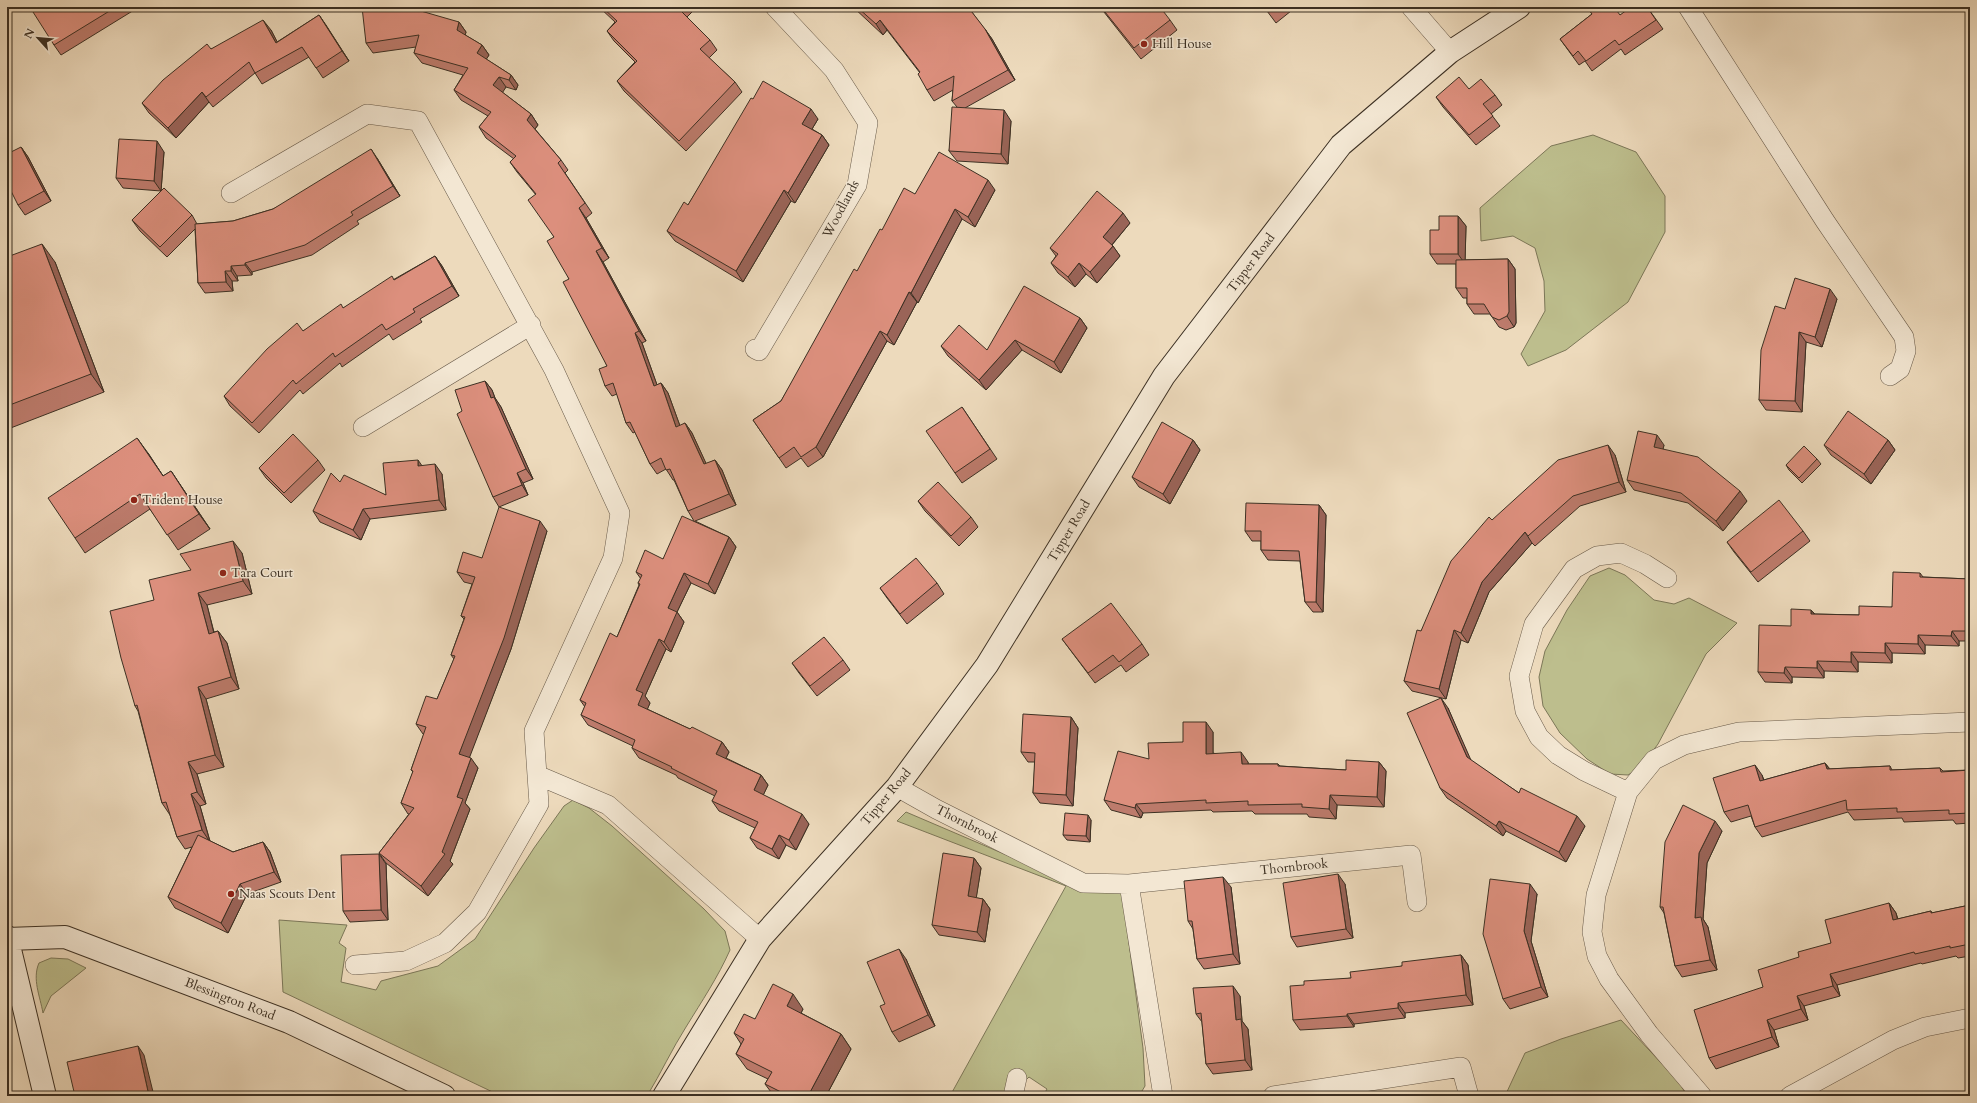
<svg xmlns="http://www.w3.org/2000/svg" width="1977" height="1103" font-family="Cardo,serif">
<rect width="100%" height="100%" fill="#eddabc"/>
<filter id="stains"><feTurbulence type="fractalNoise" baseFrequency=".005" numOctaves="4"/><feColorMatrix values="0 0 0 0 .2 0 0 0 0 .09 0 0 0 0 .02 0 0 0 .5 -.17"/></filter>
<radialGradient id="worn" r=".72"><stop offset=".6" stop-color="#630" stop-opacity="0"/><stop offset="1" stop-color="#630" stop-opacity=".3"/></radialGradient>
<path fill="#bdbe8d" stroke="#7c7758" d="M1593 135 1636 152 1665 196V232L1628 302 1566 350 1528 366 1521 354 1545 311 1544 281 1535 248 1513 236 1481 241 1480 208 1551 146Z
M1609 568 1625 575 1654 600 1674 604 1689 598 1737 623 1706 654 1658 744 1641 767 1628 775 1610 774 1587 759 1560 733 1543 706 1539 677 1545 651 1567 610 1590 576Z
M573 800 589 808 612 826 704 909 725 931 730 950C718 977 702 1001 686 1027 672 1049 661 1073 647 1096H501L283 992 279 920 347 925 339 943 346 948 341 982 376 990 381 981 438 966 475 939 534 848 564 806Z
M906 812 1086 889 1122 890 1143 1048 1145 1086 1139 1096H1043L1047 1089 1029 1077 1010 1096H950L1066 886 897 821Z
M51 958 68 959 86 968 51 996 43 1013C40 996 32 979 39 963Z
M1621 1020 1679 1082 1687 1096H1505L1525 1053 1561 1039Z"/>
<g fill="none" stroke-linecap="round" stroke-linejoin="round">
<defs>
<path id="street" d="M1411 7 1450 52
M1688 7 1825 221 1904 337 1906 351 1900 369 1890 376
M231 193 367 114 418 121 554 370 620 513 613 558 534 731 537 775 608 805 760 939
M755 349 759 351 857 185 868 123 834 70 775 7
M363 427 531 325
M897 787 936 809 1083 883 1129 884 1411 855 1417 902
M1628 792 1584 771 1558 755 1539 737 1525 711 1519 676 1534 624 1574 569 1597 556 1621 553 1645 564 1667 578
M1129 884 1163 1096
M355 965 406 961 445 943 477 912 539 804 537 775
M1013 1096 1017 1078
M1273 1096 1461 1067 1469 1096
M1702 1096 1649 1034 1609 979 1597 956 1592 932 1596 895 1628 792 1654 760 1684 745 1739 732 1970 722
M1790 1096 1893 1040 1925 1027 1970 1018"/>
<path id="secondary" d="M7 937 45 1096
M7 939 65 937 289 1022 444 1096
M664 1096 760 939 897 787 987 665 1164 376 1341 145 1450 52 1519 7"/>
</defs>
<use href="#street" stroke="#685a49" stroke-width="20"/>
<use href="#secondary" stroke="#3c3023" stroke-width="24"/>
<use href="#street" stroke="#f3e7d3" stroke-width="19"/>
<use href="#secondary" stroke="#f3e7d3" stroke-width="22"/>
</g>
<path fill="#bd7b6c" stroke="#3c3023" d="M42 7H139L61 55 54 45Z
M599 7H693L695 9 687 17 710 40 717 50 709 58 735 82 742 92 686 151 624 91 617 81 635 62 614 41 607 31 615 22Z
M853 7H968L992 39 1015 80 965 108 1011 121 1008 164 957 161 949 151 957 107 952 101 953 90 934 101 927 90 920 73 887 30 883 35Z
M1100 7H1127L1128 9 1170 20 1177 30 1141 59Z
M1264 7H1296L1276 23Z
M1587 7 1620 15 1647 7 1663 29 1625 55 1621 49 1592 71 1585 61 1579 65 1560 39 1592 14Z
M319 15 349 61 323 78 309 57 262 84 255 73 213 107 209 102 176 138 149 113 142 103 211 49 271 30 277 42Z
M459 22 466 32 465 35 482 45 489 55 486 59 511 75 518 85 516 90 506 87 502 92 531 114 538 125 535 129 561 160 568 170 565 173 592 213 586 218 609 258 603 262 646 341 642 343 657 385 661 383 668 393 680 426 685 423 692 433 706 464 715 460 722 470 736 505 695 521 729 537 736 547 715 594 691 583 677 612 684 622 671 652 666 649 645 696 650 703 647 709 690 729 722 742 729 752 726 758 761 775 768 785 763 795 809 824 796 850 786 845 779 859 757 848 750 838 755 828 719 811 712 801 715 796 678 778 676 775 639 758 632 748 633 746 588 725 581 715 585 707 580 700 617 637 639 585 638 583 641 579 636 572 663 559 694 521 688 511 674 480H673L666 469 657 474 650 464 635 432 633 433 626 423 617 394 612 396 605 386 607 366 569 279 554 237 536 195 517 172 510 162 514 159 486 138 479 127 488 116 461 100 454 90 463 75 422 63 414 53 416 47 373 53 366 43Z
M1469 89 1495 95 1502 105 1491 114 1500 126 1476 145 1443 107 1436 97Z
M753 99 818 119 812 129 822 135 829 145 795 203 791 201 743 282 675 241 667 231 688 205Z
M21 147 28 157 51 201 25 215 18 205Z
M164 152 161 191 192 215 197 224 233 221 273 209 377 158 400 196 357 221 359 224 312 255 252 272V275L237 276 238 281H232L233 291 205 293 198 283 195 229 167 257 140 231 132 220 161 191 123 188 116 178Z
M995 190 975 227 962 219 918 303 917 302 894 345 887 341 823 457 808 467 801 458 786 468 753 420 781 401 882 230Z
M1458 216 1466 226 1465 260 1508 259 1515 269 1516 323 1514 327 1506 330 1499 327 1490 314H1474L1467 304V298H1463L1456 288V264H1437L1430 254Z
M1130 223 1112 245 1120 256 1097 283 1086 274 1075 287 1058 273 1051 263 1056 256 1050 248Z
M435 256 442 266 459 296 420 319 422 322 393 340 389 334 342 367 340 363 303 394 300 390 259 433 230 406 224 396 303 331Z
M7 257 55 262 104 392 8 429 7 427Z
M1837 299 1822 347 1806 342 1802 412 1766 410 1759 400 1785 309Z
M1080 318 1087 328 1061 373 1022 350 986 390 948 356 941 346 987 350Z
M485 381 492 390 495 398 501 407 533 479 523 483 528 495 499 507 493 497 462 411Z
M962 407 997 459 962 483 955 473Z
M1193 440 1200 450 1170 504 1139 487 1132 477Z
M1888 440 1895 450 1871 484 1831 455 1824 445Z
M1664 445 1663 449 1747 501 1723 531 1688 503 1634 490 1627 480Z
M148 453 163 476 171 471 210 529 178 550 150 509 85 553 75 538Z
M1615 455 1626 492 1580 506 1535 546 1532 543 1489 592 1468 643 1461 640 1446 699 1412 691 1404 681 1421 631 1492 520Z
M1817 459 1821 464 1802 483 1789 470 1786 465Z
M318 460 325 470 291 503 266 478 259 468Z
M422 466 442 474 446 510 370 519 361 540 320 522 313 511 340 482 386 495Z
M918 501 971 517 978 527 959 546 925 511Z
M1319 505 1326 515 1323 612H1313L1305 602 1300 561 1268 560 1261 550V541H1252L1245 531Z
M547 531 511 649 469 757 478 768 465 803 470 809 450 861 453 864 428 896 386 863 379 853 409 814H408L401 803 413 772 411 770 424 734H423L416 724 437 699 454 659 451 655 464 619 461 616 472 584 464 582 457 572 482 558Z
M1803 531 1810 541 1758 582 1734 552 1727 542Z
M242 553 252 594 207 605 214 632 218 631 227 643 239 689 206 699 224 767 197 774 206 804 200 806 210 841 233 852 263 842 270 852 281 882 247 894 228 933 175 908 168 897 192 847 185 849 177 837 170 815 162 803 138 711 135 706 154 600 191 570Z
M1920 573 1923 577 1970 579V641H1959V646L1925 645V654L1892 653V663L1858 662V672L1824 671V678L1792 677V683L1765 682 1758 672 1791 626 1811 610 1815 614 1859 615 1892 607Z
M937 583 944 594 907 624 887 598 880 588Z
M1062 639 1142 644 1149 655 1126 672 1121 665 1095 683Z
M843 660 850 670 817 696 799 673 792 663Z
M1448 708 1470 760 1519 793 1585 826 1566 862 1506 831 1503 836 1447 798 1440 788Z
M1071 717 1078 728 1073 806 1040 803 1033 793 1035 762H1028L1021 752Z
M1213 732V753L1248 762V764H1278L1280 766 1346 770 1379 762 1386 771 1384 807 1337 805 1336 819 1309 817 1307 814H1255L1252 811 1213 812 1211 810 1143 813 1141 818 1111 810 1104 800 1149 759 1183 742Z
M1825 763 1830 769 1890 766 1892 770 1940 768 1943 771 1970 770V823L1956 824 1953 820 1904 822 1902 818 1854 820 1848 812 1762 837 1755 827 1751 816 1731 822 1724 812 1762 775 1764 780Z
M1091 820 1090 842 1067 840 1063 835Z
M1722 831 1707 863 1703 919 1708 927 1717 970 1682 977 1675 966 1664 913 1660 907Z
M974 858 981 868 976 898 983 899 990 909 985 942 939 935 932 925Z
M386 864 388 920 350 922 343 911Z
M1345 884 1353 938 1297 947 1291 937Z
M1231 887 1240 964 1204 969 1197 959 1193 929 1188 921Z
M1537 894 1531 941 1548 997 1510 1009 1503 999Z
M1889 903 1896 913 1898 919 1931 911 1932 913 1970 905V956L1958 958 1956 956 1922 964 1921 963 1837 985 1840 996 1804 1006 1808 1020 1774 1030 1779 1047 1716 1069 1709 1058 1763 987 1799 957 1831 943Z
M1461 955 1468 965 1473 1005 1405 1013V1018L1354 1024V1027L1300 1030 1293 1020 1304 985 1351 978 1402 966Z
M906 959 935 1026 899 1042 892 1032 885 1004Z
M1240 996 1242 1021 1248 1029 1252 1070 1213 1074 1206 1064 1202 1022 1196 1014Z
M803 1009 801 1013 841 1034 851 1049 826 1096H774L765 1084 768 1079 747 1069 736 1054 741 1044 734 1033 755 1019Z"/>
<path fill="#9a6458" stroke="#3c3023" d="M319 15 326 25 349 61 342 51Z
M263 20 271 30 283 53 276 43Z
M880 20 887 30 883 35 876 24Z
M459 22 466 32 464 40 457 30Z
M985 29 992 39 1015 80 1008 70Z
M482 45 489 55 484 63 477 53Z
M511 75 518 85 516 90 509 80Z
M499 77 506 87 501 95 493 85Z
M202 92 209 102 176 138 168 128Z
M811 109 818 119 809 134 802 124Z
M1004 110 1011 121 1008 164 1001 154Z
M531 114 538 125 534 130 527 120Z
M822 135 829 145 795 203 788 193Z
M157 141 164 152 161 191 154 181Z
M21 147 28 157 51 201 44 191Z
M371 149 377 158 400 196 393 186Z
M988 180 995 190 975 227 968 217Z
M784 190 791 201 743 282 736 271Z
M579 208 586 218 609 258 602 248Z
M955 209 962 219 918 303 911 293Z
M1123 213 1130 223 1110 247 1103 237Z
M1458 216 1466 226 1465 264 1458 254Z
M42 244 55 262 104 392 91 374Z
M1113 246 1120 256 1097 283 1090 272Z
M596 251 603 262 646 341 639 331Z
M435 256 442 266 459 296 452 286Z
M1508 259 1515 269 1516 323 1514 327 1507 316Z
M245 263 252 272V275L245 265Z
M1079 263 1086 274 1075 287 1068 277Z
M231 266 237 276 238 281 231 271Z
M225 271 232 281 233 291 226 282Z
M1830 289 1837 299 1822 347 1815 337Z
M909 292 917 302 894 345 887 335Z
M1080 318 1087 328 1061 373 1054 362Z
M880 331 887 341 823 457 816 447Z
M1799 332 1806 342 1802 412 1795 401Z
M635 333 642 343 661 396 654 386Z
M1015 340 1022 350 986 390 979 380Z
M485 381 492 390 495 398 501 407 533 479 526 469 491 398Z
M661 383 668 393 684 437 676 427Z
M685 423 692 433 711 474 704 464Z
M1657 435 1664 445 1661 457 1654 447Z
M137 438 148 453 173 491 163 476Z
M1193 440 1200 450 1170 504 1163 494Z
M1888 440 1895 450 1871 484 1864 474Z
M1608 445 1615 455 1626 492 1619 482Z
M418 460 425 470 418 466Z
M715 460 722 470 736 505 729 494Z
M435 464 442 474 446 510 439 500Z
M171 471 181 486 210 529 199 514Z
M517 473 523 483 528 495 522 485Z
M1740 491 1747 501 1723 531 1716 521Z
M1319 505 1326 515 1323 612 1316 602Z
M363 509 370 519 361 540 353 530Z
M540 521 547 531 511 649 467 764 459 754Z
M1525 532 1532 543 1489 592 1468 643 1461 633 1482 582Z
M729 537 736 547 715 594 708 584Z
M233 541 242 553 252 594 243 581Z
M684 573 691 583 677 612 684 622 671 652 664 642 668 608Z
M198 593 207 605 217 646 209 634Z
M1811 610 1819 620 1811 614Z
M1454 630 1461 640 1446 699 1439 689Z
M218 631 227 643 239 689 231 677Z
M1952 631 1959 641V646L1951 636Z
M1918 635 1925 645V654L1918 644Z
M659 639 666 649 645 696 650 703 645 715 638 705 636 690Z
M1885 643 1892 653V663L1885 653Z
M1851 652 1858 662V672L1851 662Z
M1817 661 1824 671V678L1817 668Z
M1785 667 1792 677V683L1784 673Z
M198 687 206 699 224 767 215 755Z
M1441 698 1448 708 1474 767 1467 757Z
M1071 717 1078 728 1073 806 1066 795Z
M1206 722 1213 732V763L1206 754Z
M722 742 729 752 723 764 716 754Z
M1241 752 1248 762 1249 774 1242 764Z
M471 758 478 768 465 803 470 809 450 861 453 864 428 896 421 886 442 852 457 797Z
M188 762 197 774 206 804 197 792Z
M1379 762 1386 771 1384 807 1377 797Z
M1825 763 1832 773 1827 769Z
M1755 765 1762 775 1767 791 1760 781Z
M761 775 768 785 761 800 754 790Z
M191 794 200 806 210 842 202 830Z
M1330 795 1337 805 1336 819 1329 809Z
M1136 804 1143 813 1141 818 1135 808Z
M802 814 809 824 796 850 789 840Z
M1088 815 1091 820 1090 842 1086 836Z
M1577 816 1585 826 1566 862 1559 852Z
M1499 821 1506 831 1503 836 1496 826Z
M1715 821 1722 831 1707 863 1703 919 1708 927 1717 970 1710 960 1695 918 1699 853Z
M779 835 786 845 779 859 772 849Z
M263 842 270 852 281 882 274 872Z
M379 854 386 864 388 920 381 910Z
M974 858 981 868 975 906 968 896Z
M1338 874 1345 884 1353 938 1346 929Z
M1223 877 1231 887 1240 964 1233 954Z
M240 884 247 894 228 933 221 923Z
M1530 884 1537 894 1531 941 1548 997 1541 987 1524 931Z
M983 899 990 909 985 942 977 932Z
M1889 903 1896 913 1900 930 1893 920Z
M899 949 906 959 935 1026 928 1015Z
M1461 955 1468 965 1473 1005 1466 995Z
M1830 974 1837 985 1840 996 1833 986Z
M1233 986 1240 996 1242 1021 1248 1029 1252 1070 1245 1060 1236 1020Z
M793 994 803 1009 797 1021 787 1006Z
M1797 996 1804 1006 1808 1020 1801 1009Z
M1398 1003 1405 1013V1018L1398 1008Z
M1347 1014 1354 1024V1027L1347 1016Z
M1767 1020 1774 1030 1779 1047 1772 1037Z
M841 1034 851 1049 826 1096H808Z
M138 1046 144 1055 154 1096H149Z"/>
<path fill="#dc8f7d" stroke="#3c3023" d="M42 7H116L54 45 33 12Z
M362 7H407L459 22 457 30 482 45 477 53 511 75 509 80 499 77 493 85 531 114 527 120 561 160 558 163 585 203 579 208 602 248 596 251 639 331 635 333 654 386 661 383 676 427 685 423 704 464 715 460 729 494 688 511 670 469 666 470 661 458 650 464 630 422 626 423 613 383 605 386 599 369 607 366 563 282 569 279 547 241 554 237 528 200 536 194 510 162 516 156 479 127 491 112 454 90 468 68 414 53 419 35 366 43Z
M602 7H679L678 8 710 40 700 49 735 82 679 141 617 81 637 61 607 31 617 21Z
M857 7H968L985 29 1008 70 952 101 954 76 927 90 918 74 920 72 880 20 876 24Z
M1101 7H1127L1128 9 1130 7H1160L1170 20 1134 48Z
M1265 7H1276L1269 12Z
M1587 7H1614L1620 15 1631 7H1647L1656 20 1619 45 1615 40 1586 61 1578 51 1573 56 1560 39 1592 14Z
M319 15 342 51 316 68 302 47 255 73 249 62 206 97 202 92 168 128 142 103 163 80 207 44 211 49 263 20 276 43Z
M1459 77 1469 89 1481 79 1495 95 1483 104 1493 116 1469 135 1436 97Z
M763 81 811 109 802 124 822 135 788 193 784 190 736 271 667 231 684 202 688 205 751 98 753 99Z
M952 107 1004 110 1001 154 949 151Z
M119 139 157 141 154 181 116 178Z
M21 147 44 191 18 205 7 183V154Z
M371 149 393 186 351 212 353 215 305 245 245 263V265L231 266V271H225L226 282 198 283 195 224 233 221 273 209Z
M939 152 988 180 968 217 955 209 911 293 909 292 887 335 880 331 816 447 801 457 794 447 779 458 753 420 781 401 854 269 857 271 880 229 882 230 904 188 915 194Z
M164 188 192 215 160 247 132 220Z
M1097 191 1123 213 1103 237 1113 246 1090 272 1079 263 1068 277 1051 263 1058 254 1050 248Z
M1439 216H1458V254H1430V230H1439Z
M42 244 91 374 7 406V257Z
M435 256 452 286 413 309 415 312 386 330 382 324 335 357 333 353 296 384 293 380 252 423 224 396 267 349 297 323 303 331 341 304 343 308 392 276 394 280Z
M1508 259 1509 312 1507 316 1499 320 1492 317 1484 304H1467V288H1456V260Z
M1795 278 1830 289 1815 337 1799 332 1795 401 1759 400 1761 350 1775 306 1785 309Z
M1024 286 1080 318 1054 362 1015 340 979 380 941 346 959 325 987 350Z
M485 381 491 398 494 397 526 469 517 473 522 485 493 497 457 414 462 411 455 390Z
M962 407 990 449 955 473 926 431Z
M1848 411 1888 440 1864 474 1824 445Z
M1162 422 1193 440 1163 494 1132 477Z
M1638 431 1657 435 1654 447 1698 457 1740 491 1716 521 1681 493 1627 480Z
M293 434 318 460 284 493 259 468Z
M137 438 163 476 171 471 199 514 167 535 140 494 75 538 48 498Z
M1608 445 1619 482 1573 496 1528 536 1525 532 1482 582 1461 633 1454 630 1439 689 1404 681 1417 630 1421 631 1451 561 1489 517 1492 520 1558 460Z
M1804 446 1817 459 1799 478 1786 465Z
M418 460V466L435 464 439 500 363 509 353 530 313 511 331 473 340 482 344 475 386 495 383 463Z
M938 482 971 517 951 536 918 501Z
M1779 500 1803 531 1751 572 1727 542Z
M1246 503 1319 505 1316 602H1305L1299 551 1261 550V531H1245Z
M499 507 540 521 504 638 459 754 471 758 457 797 463 799 442 852 445 854 421 886 379 853 414 808 401 803 413 771 411 770 426 727 416 724 426 696 437 699 455 656 451 655 465 617 461 616 475 577 457 572 463 552 482 558Z
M682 516 729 537 708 584 684 573 668 608 677 612 664 642 659 639 636 690 643 693 638 705 690 729 692 727 722 742 716 754 761 775 754 790 802 814 789 840 779 835 772 849 750 838 758 822 712 801 717 791 671 768 672 767 632 748 635 740 581 715 586 703 580 700 610 633 617 637 640 584 638 583 642 575 636 572 645 550 663 559Z
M233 541 243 581 198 593 209 634 218 631 231 677 198 687 215 755 188 762 197 792 191 794 202 830 177 837 166 802 162 803 137 705 135 706 121 658 110 611 154 600 149 580 191 570 180 554Z
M916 558 937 583 900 614 880 588Z
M1893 572 1920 573V577L1970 579V631H1952L1951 636 1918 635V644L1885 643V653L1851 652V662L1817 661V668L1785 667 1784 673 1758 672 1759 625 1791 626V609L1811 610V614L1859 615V606L1892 607Z
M1111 603 1142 644 1119 662 1113 655 1088 673 1062 639Z
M824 637 843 660 810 686 792 663Z
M1441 698 1467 757 1519 793 1521 788 1577 816 1559 852 1499 821 1496 826 1440 788 1407 713Z
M1023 714 1071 717 1066 795 1033 793 1035 753 1021 752Z
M1183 722H1206V754L1241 752 1242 764H1278V766L1346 770V760L1379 762 1377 797 1330 795 1329 809 1302 807V804L1248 805V801L1206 803V800L1136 804 1135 808 1104 800 1118 751 1149 759 1148 743 1183 742Z
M1825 763 1827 769 1890 766V770L1940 768 1941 772 1970 770V813L1949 814V810L1897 812V808L1847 810 1846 800 1755 827 1748 805 1724 812 1713 778 1755 765 1760 781Z
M1683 805 1715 821 1699 853 1695 918 1701 917 1710 960 1675 966 1663 907H1660L1665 842Z
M1065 813 1088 815 1086 836 1063 835Z
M198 835 233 852 263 842 274 872 240 884 221 923 168 897Z
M943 853 974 858 968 896 983 899 977 932 932 925Z
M379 854 381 910 343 911 341 855Z
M1338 874 1346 929 1291 937 1283 883Z
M1223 877 1233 954 1197 959 1192 921H1188L1184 881Z
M1490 879 1530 884 1524 931 1541 987 1503 999 1483 934Z
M1889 903 1893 920 1931 911V913L1970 905V944L1950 948V946L1915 954 1914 952 1830 974 1833 986 1797 996 1801 1009 1767 1020 1772 1037 1709 1058 1694 1010 1763 987 1758 970 1799 957 1798 952 1831 943 1825 920Z
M899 949 928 1015 892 1032 880 1006 885 1004 867 962Z
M1461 955 1466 995 1398 1003V1008L1347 1014V1016L1293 1020 1290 986 1304 985V981L1351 978 1350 972 1402 966V962Z
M773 984 793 994 787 1006 841 1034 808 1096H789L765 1084 772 1072 736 1054 744 1039 734 1033 744 1014 755 1019Z
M1233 986 1236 1020 1241 1019 1245 1060 1206 1064 1201 1013 1196 1014 1193 988Z
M138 1046 149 1096H75L67 1062Z"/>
<g fill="#8f2418" stroke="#f3e7d3" stroke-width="1.5">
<circle cx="1144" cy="44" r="4"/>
<circle cx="134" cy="500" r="4"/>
<circle cx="223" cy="573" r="4"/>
<circle cx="231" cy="894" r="4"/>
</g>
<g text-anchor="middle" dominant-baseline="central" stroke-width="3" stroke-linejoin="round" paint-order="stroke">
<g font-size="13" fill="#3c3023" stroke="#f3e7d3" text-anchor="start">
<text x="1152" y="44">Hill House</text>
<text x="142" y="500">Trident House</text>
<text x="231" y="573">Tara Court</text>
<text x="239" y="894">Naas Scouts Dent</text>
</g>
<g font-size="13" fill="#3c3023" stroke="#f3e7d3">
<text transform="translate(841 209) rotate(-62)">Woodlands</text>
<text transform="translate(1251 263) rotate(-53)">Tipper Road</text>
<text transform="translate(1069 531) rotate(-59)">Tipper Road</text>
<text transform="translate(886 797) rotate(-50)">Tipper Road</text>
<text transform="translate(967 824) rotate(27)">Thornbrook</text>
<text transform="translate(1294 867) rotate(-6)">Thornbrook</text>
<text transform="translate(230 999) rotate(21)">Blessington Road</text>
</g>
</g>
<rect width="1977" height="1103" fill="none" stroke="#eddabc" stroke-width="24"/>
<rect x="8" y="8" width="1961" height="1087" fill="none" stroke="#3c3023" stroke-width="2"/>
<rect x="12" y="12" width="1953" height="1079" fill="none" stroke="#3c3023"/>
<g transform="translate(38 38) rotate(297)" stroke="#f3e7d3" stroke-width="3" paint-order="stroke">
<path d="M0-3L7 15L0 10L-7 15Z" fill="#3c3023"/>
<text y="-6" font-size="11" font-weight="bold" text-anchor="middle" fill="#3c3023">N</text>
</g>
<rect width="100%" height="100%" filter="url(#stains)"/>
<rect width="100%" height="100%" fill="url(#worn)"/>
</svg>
